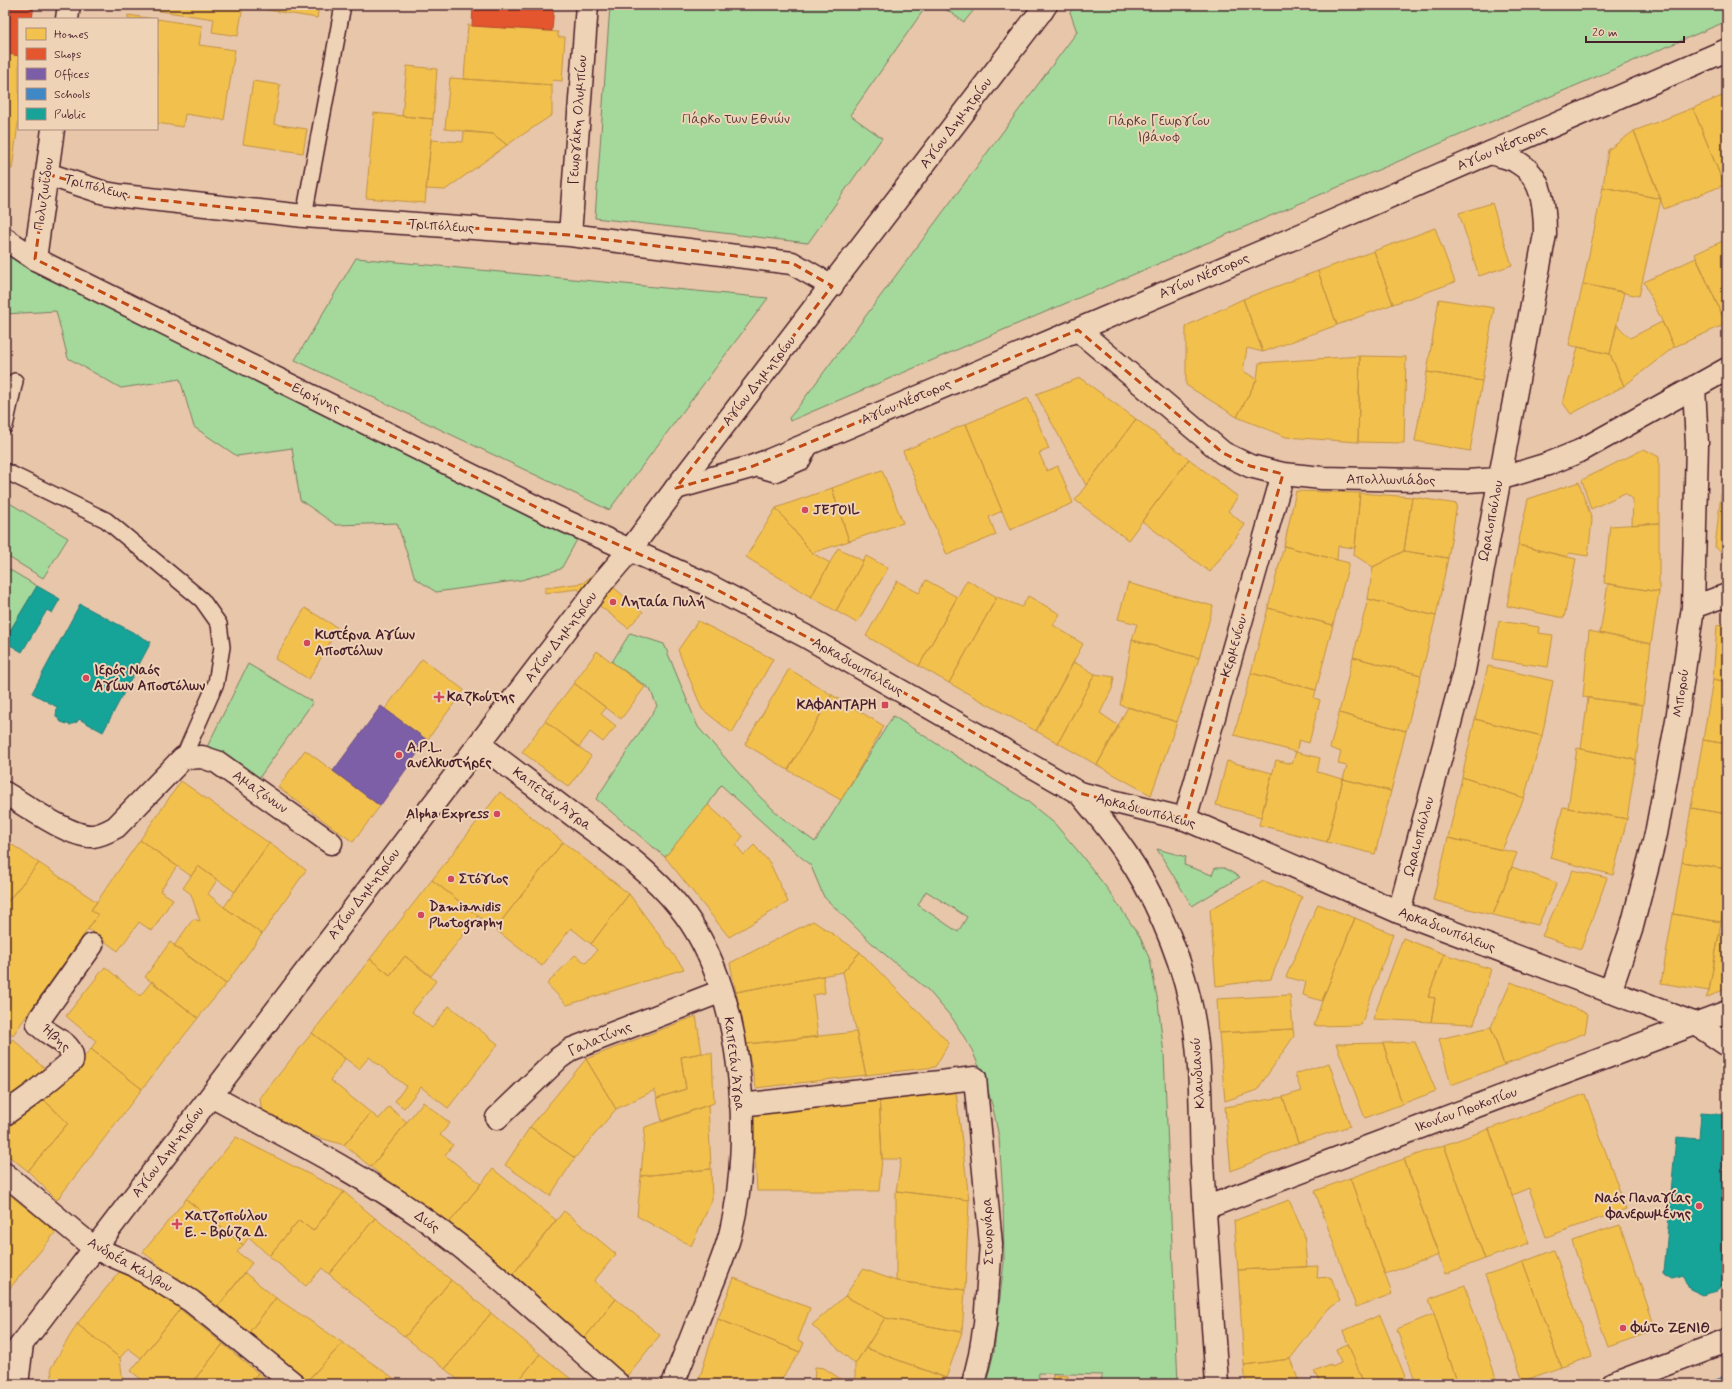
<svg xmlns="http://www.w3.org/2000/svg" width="1732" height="1389" font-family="Mynerve,sans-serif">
<rect width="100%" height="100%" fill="#e8c6a9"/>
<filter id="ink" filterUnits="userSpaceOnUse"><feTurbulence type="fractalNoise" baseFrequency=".025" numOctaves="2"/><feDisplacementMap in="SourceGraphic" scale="8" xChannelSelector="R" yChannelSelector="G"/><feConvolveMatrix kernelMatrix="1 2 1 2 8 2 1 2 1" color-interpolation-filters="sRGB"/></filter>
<g filter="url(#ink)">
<path fill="#a5d99b" stroke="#787c63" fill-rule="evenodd" d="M610 5H927L850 115 882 138 808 243 595 218Z
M940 5H978L964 22Z
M1076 5H1727V21L790 421 789 418 795 411 1077 32 1070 12Z
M5 249 579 536 561 569 521 580 436 592 415 578 397 523 336 525 300 500 292 448 237 456 194 427 180 379 121 388 68 358 56 311 5 314Z
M356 258 768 298 609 510 295 360Z
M6 501 68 538 43 578 5 555Z
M5 567 37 586 5 639Z
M630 633 664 644 698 727 756 793 781 817 815 842 893 716 1027 801 1054 823 1078 851 1109 891 1140 937 1150 960 1158 1002 1164 1055 1178 1384H1101L1102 1375 1039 1373 1038 1384H986L994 1352 1004 1262 1003 1195 999 1137 993 1108 985 1081 972 1050 953 1019 928 990 876 947 824 897 811 866 721 785 708 805 665 857 596 799 657 706 650 689 612 662ZM926 891 967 917 958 932 918 905Z
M248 664 313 702 259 778 207 747Z
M1157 849 1186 857 1184 865 1212 875 1215 868H1224L1240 877 1192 906Z"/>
<path fill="#f2c14e" stroke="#c09044" d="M120 5H243L238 36 212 32 214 19Z
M243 5H319L317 18 243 6Z
M128 15 154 19H128Z
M157 19 202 26 199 45 235 50 224 120 185 114 183 127 157 123Z
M468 25 558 32V37H565L562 81 553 80 552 85 464 79Z
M5 53 19 56V116L12 169 5 168Z
M407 66 437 69 433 119 402 116Z
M450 78 552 85V115L507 145 493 134 445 129Z
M253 81 280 85 274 124 307 129 303 153 243 144Z
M1727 94V184L1724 185 1693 108Z
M1693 108 1724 185 1664 209 1634 131Z
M374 113 433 119 425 203 366 198Z
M1634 131 1661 199 1603 187 1608 150Z
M464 132 493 134 507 145 445 190 426 189 431 140 463 142Z
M1603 187 1661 199 1639 296 1583 284Z
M1492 203 1512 265 1479 276 1459 213Z
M1435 228 1455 282 1393 304 1374 251Z
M1727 239V323L1726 324 1695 254Z
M1374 251 1393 304 1337 325 1318 271Z
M1696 258 1726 324 1674 347 1644 282Z
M1318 271 1337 325 1263 352 1243 299Z
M1583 284 1624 292 1610 354 1569 345Z
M1243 299 1263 352 1247 348 1243 371 1257 379 1237 417 1186 385V326Z
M1439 299 1494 308 1482 381 1427 372Z
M1662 322 1674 347 1624 386 1610 354 1617 325 1630 338Z
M1578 347 1610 354 1624 386 1571 414 1563 403Z
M1360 356 1406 357 1404 443 1358 442Z
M1360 356 1358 442 1286 437 1237 417 1257 379 1259 363Z
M1427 372 1482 381 1470 451 1415 441Z
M1080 378 1136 419 1086 485 1036 394Z
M1028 398 1049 449 1039 453 1047 471 1058 466 1073 503 1010 530 966 424Z
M1136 419 1189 459 1128 540 1075 500Z
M966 424 1002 511 989 517 996 535 947 555 903 451Z
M1644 449 1659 457V523L1632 525 1633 499 1625 493 1591 509 1582 480Z
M1727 455V468H1724Z
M1189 459 1238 497 1228 511 1245 525 1210 572 1142 521Z
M1724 468H1727V555L1715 547Z
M882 470 903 523 849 541 832 488Z
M1579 482 1592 520 1588 556 1569 553 1567 557 1518 545 1528 499Z
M832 488 849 541 812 553 776 508Z
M1296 491 1360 493 1355 548 1338 546 1337 560 1284 546Z
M1360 493 1412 497 1404 551 1373 567 1354 555Z
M1412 497 1457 504 1448 558 1404 551Z
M776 508 812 553 830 563 811 597 746 557Z
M1659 523V592L1604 583 1610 526Z
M1518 545 1576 559 1564 618 1507 606Z
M1284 546 1349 563 1333 625 1268 608Z
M838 548 863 561 836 611 811 597Z
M1404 551 1448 558 1436 616 1368 599 1373 567Z
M866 556 888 568 857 623 836 611Z
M595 572 643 612 628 628 578 589 545 593V588L583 583Z
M926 580 957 597 919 666 866 636 897 581 919 593Z
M967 580 997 597 949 683 919 666Z
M1128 583 1213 606 1199 658 1132 640 1137 624 1118 619Z
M1608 584 1659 592 1651 644 1600 633Z
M1028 596 1060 614 1053 625 1083 644 1036 731 949 683 997 597 1022 607Z
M1368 599 1436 616 1421 675 1353 657Z
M305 608 338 628 309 679 275 659Z
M1268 608 1333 625 1316 690 1251 673Z
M698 621 773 659 732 733 702 709 678 650Z
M1499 621 1539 627 1538 633 1553 635 1548 667 1493 659Z
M1727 622V682L1713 679 1717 626Z
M1589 631 1651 644 1643 705 1583 697Z
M1132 640 1199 658 1177 722 1120 705Z
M597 651 645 687 621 719 574 683Z
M1353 657 1421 675 1406 731 1339 713Z
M422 659 464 690 427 740 385 709Z
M1074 662 1095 674 1058 743 1036 731Z
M1488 666 1553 681 1542 736 1475 719Z
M789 669 832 695 788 770 745 744Z
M1251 673 1316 690 1314 698 1320 700 1309 743 1299 740 1296 752 1234 735Z
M1095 674 1114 677 1112 689 1100 713 1119 726 1097 765 1058 743Z
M1713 679 1727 682V744L1703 740Z
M574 683 606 708 601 714 616 726 603 742 590 732 579 747 545 721Z
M832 695 884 726 841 800 788 770Z
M1588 698 1643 705 1636 760 1581 749Z
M1128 707 1177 722 1151 795 1097 765Z
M1339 713 1406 731 1391 791 1343 779 1347 766 1338 764 1341 752 1330 748Z
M1475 719 1542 736 1524 798 1462 777Z
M545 721 591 756 569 787 522 752Z
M1703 740 1727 744V814L1691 808Z
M1577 748 1636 760 1627 819 1568 808Z
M305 750 380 806 353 842 278 787Z
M1296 752 1320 758 1317 772 1343 779 1327 842 1259 825 1276 760 1292 764Z
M1227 761 1272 773 1261 817 1216 805Z
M1462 777 1524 798 1502 850 1448 838Z
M1343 779 1391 791 1375 854 1327 842Z
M181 781 269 843 235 892 198 866 191 876 140 840Z
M500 792 563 842 495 929 432 880Z
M708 805 743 836 736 845 744 855 754 845 770 863 788 902 729 937 665 857Z
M1563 807 1627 819 1613 875 1550 858Z
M1691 808 1727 814V869L1682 862Z
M1448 838 1517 853 1493 915 1433 900Z
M5 840 39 863 7 902 5 901Z
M140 840 177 866 160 891 173 899 152 931 139 922 118 951 88 929 98 915 91 910Z
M563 842 629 894 591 944 571 928 542 966 495 929Z
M269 843 306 870 262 934 224 907Z
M1682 862 1727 869V886L1721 922 1673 914Z
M39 863 97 902 91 910 98 915 13 1035 5 1028V905Z
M198 866 217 880 208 894 224 907 262 934 226 984 174 946 193 919 200 921 191 894 183 888Z
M1512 867 1557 883 1538 925 1493 915Z
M1573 870 1607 878 1581 949 1542 936Z
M432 880 478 916 431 976 405 956 390 975 370 959Z
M1264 881 1302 897 1271 979 1216 986 1210 909Z
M629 894 684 969 567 1005 547 984 575 955 586 963 597 950 591 944Z
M1318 904 1355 918 1322 1001 1303 995 1306 982 1286 977Z
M1673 914 1721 922 1709 991 1661 983Z
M1355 918 1393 934 1361 1025 1314 1026 1322 1001Z
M813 921 860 952 843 972 736 992 730 963Z
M1727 931V988L1706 998 1709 991 1719 935Z
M1403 938 1444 954 1428 997 1435 998 1431 1022 1373 1019Z
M170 942 226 984 198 1018 145 977Z
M860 952 949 1043 935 1067 866 1075 843 972Z
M1444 954 1491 969 1474 1024 1431 1022 1435 998 1428 997Z
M405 956 436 981 412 1012 432 1028 449 1006 498 1044 448 1108 421 1087 404 1108 395 1101 406 1086 369 1057 359 1069 312 1033 370 959 390 975Z
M105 967 140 996 152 981 198 1018 142 1089 91 1049 96 1041 66 1016Z
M823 976 825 993 813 995 818 1037 747 1044 736 992Z
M1511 982 1588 1014 1585 1033 1504 1065 1491 1027Z
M1290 995 1293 1029 1219 1033 1217 999Z
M696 1016 702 1053 681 1057 686 1089 657 1098 655 1090 616 1109 586 1059Z
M1491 1027 1504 1065 1451 1085 1439 1039Z
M1293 1029 1294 1036 1257 1090 1225 1101 1219 1033Z
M856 1032 866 1075 756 1088 747 1044Z
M312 1033 345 1059 330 1080 371 1113 344 1145 263 1121 260 1098Z
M13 1039 50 1074 5 1104V1043L7 1045Z
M1415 1042 1436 1091 1402 1104 1383 1043Z
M1383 1043 1402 1104 1365 1118 1336 1044Z
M91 1049 142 1089 57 1200 28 1171 68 1123 43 1099Z
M702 1053H712L714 1103 662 1122 657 1098 686 1089 681 1057Z
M586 1059 616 1109 575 1158 530 1127Z
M1329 1063 1350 1126 1298 1143 1283 1097 1301 1091 1295 1074Z
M955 1084 969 1200 896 1191 901 1159H882L879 1093Z
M879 1093 882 1159 879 1191H757L752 1108Z
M1585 1094 1626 1209 1546 1237 1529 1188 1512 1195 1489 1129Z
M1283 1097 1298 1143 1231 1171 1225 1107Z
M43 1099 68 1123 28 1171 5 1153V1126Z
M423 1102 450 1123 440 1135 453 1145 445 1155 481 1184 445 1228 371 1167Z
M708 1105 711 1169 641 1176 645 1127Z
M389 1107 407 1122 371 1167 344 1145 371 1113 379 1119Z
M530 1127 575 1158 550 1196 505 1165Z
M1489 1129 1529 1243 1485 1259 1444 1145Z
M236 1137 344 1192 313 1231 299 1220 269 1256 249 1237 243 1245 186 1199Z
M1444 1145 1485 1259 1445 1274 1404 1159Z
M1404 1159 1439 1255 1385 1274 1350 1178Z
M493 1169 556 1220 509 1279 445 1228Z
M711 1169 712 1200 691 1246 637 1216 641 1176Z
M1350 1178 1392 1294 1356 1307 1315 1191Z
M5 1191 56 1232 5 1294Z
M896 1191 969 1200 965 1290 896 1281Z
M344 1192 375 1218 329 1274 322 1268 306 1286 269 1256 299 1220 313 1231Z
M186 1199 243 1245 237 1252 252 1263 215 1310 143 1252Z
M1289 1200 1304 1234 1307 1267 1238 1270 1234 1221Z
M564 1211 616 1254 594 1281 616 1299 583 1340 509 1279Z
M375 1218 451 1280 405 1337 329 1274Z
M1620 1225 1656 1330 1608 1347 1572 1241Z
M1554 1250 1592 1356 1561 1367 1523 1262Z
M1523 1262 1561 1367 1523 1381 1485 1275Z
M125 1265 180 1309 141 1358 128 1348 120 1358 77 1324Z
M1318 1266 1317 1278 1331 1277 1340 1301 1328 1309 1290 1359 1244 1365 1238 1270Z
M863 1269 896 1281 965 1290 962 1332 885 1318 845 1296Z
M245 1273 276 1298 247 1335 215 1310Z
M734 1278 810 1308 798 1340 804 1343 800 1352 718 1319Z
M451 1280 491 1313 445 1369 405 1337Z
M1465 1286 1498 1384H1458L1434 1314 1429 1299Z
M845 1296 885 1318 855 1364 812 1325Z
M276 1298 343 1343 305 1383 247 1335Z
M616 1299 660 1335 627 1376 583 1340Z
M180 1309 223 1344 191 1384H147L131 1371Z
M491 1313 540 1354 516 1384H463L445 1369Z
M1434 1314 1458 1384H1416L1397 1329Z
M1380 1315 1408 1384H1364L1343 1331Z
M885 1318 962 1332 946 1378 866 1348Z
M718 1319 800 1352 778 1384 698 1383Z
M77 1324 120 1358 123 1384H53L51 1368Z
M343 1343 402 1384 305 1383Z
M223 1344 258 1373 250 1384H191Z
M1348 1344 1364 1384H1320L1314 1371 1331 1364 1332 1367 1341 1363 1336 1349Z
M866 1348 946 1378 944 1384H855V1364Z
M540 1354 577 1384H516Z
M1290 1359 1300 1384H1246L1244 1365Z
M815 1367 824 1368 842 1380 855 1379V1384H805L814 1383Z
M258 1373 271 1384H250Z
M1053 1375 1068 1376 1067 1384H1052Z"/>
<path fill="#e4572e" stroke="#b6462d" d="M5 5H34L32 19H19V56L5 53Z
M473 5H554L552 31 472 26Z"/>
<path fill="#7b5ea7" stroke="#6c4b82" d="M381 706 427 740 380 806 333 771Z"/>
<path fill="#3f88c5" stroke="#426897" d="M1727 1374V1384H1698Z"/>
<path fill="#17a398" stroke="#267b77" d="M37 586 60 599 52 613 47 610 22 652 5 642V639Z
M80 604 151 642 103 732 79 719 77 722 70 725 61 722 56 716 57 707 32 693Z
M1701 1113 1727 1115V1282L1718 1291 1703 1295 1690 1289 1684 1276 1672 1279 1666 1276 1664 1273 1676 1137 1699 1139Z"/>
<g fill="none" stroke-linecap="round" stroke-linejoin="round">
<defs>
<path id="service" d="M304 216 343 5
M5 426 15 381
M751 467 775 474 802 462 813 441
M5 471 106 520 202 600 219 624 222 647 216 683 183 758"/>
<path id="minor" d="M67 19 69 5
M47 174 105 193 123 196 304 216 570 235 792 263 832 286
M570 235 587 5
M35 259 53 129
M1078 330 1223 453 1250 466 1270 471 1283 474 1322 478 1467 481 1499 479 1548 464 1580 451 1727 369
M1693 607 1727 595
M479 744C515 771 550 798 586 825 619 849 654 875 680 908 743 986 754 1136 731 1231 726 1252 717 1272 709 1292 697 1323 685 1353 673 1384
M5 793C25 805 71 838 93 836 102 835 109 831 116 827L183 758 202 757 217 762 331 843
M1185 819 1283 474
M1399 912 1464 671 1545 234C1545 208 1543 176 1517 162 1510 157 1499 156 1490 153
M1610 992 1631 930 1656 834 1677 720 1693 607 1697 444 1694 387
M211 1096C281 1134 354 1170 420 1216 490 1266 553 1327 618 1384
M741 1105 975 1078 991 1244 985 1324 980 1355 973 1384
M5 1114 30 1096 72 1061C75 1042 48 1037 38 1024L41 1017 92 945
M497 1118 559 1058 572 1049 722 991
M5 1174 94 1248 134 1265 191 1301 294 1384
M1205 1208 1727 1012"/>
<path id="tertiary" d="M5 239 35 259 556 517 704 583 805 636 1079 793 1185 819 1399 912 1696 1024 1727 1045
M676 488 751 467 770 460 1294 238 1727 50
M1079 793C1095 812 1111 831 1125 852 1153 892 1178 950 1189 997 1202 1050 1200 1108 1202 1162 1206 1236 1212 1310 1217 1384
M1613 1384 1727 1341"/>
<path id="secondary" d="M5 1366 601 584 630 550 676 488 1046 5
M17 1384 22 1344"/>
<path id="trunk" d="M1042 11V5"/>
</defs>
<use href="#service" stroke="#4a1f2b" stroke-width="18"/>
<use href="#minor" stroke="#4a1f2b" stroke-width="25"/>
<use href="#tertiary" stroke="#4a1f2b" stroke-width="25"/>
<use href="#secondary" stroke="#4a1f2b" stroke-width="25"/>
<use href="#trunk" stroke="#4a1f2b" stroke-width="25"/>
<use href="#service" stroke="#efd3b6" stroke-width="15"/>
<use href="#minor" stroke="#efd3b6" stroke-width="22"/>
<use href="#tertiary" stroke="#efd3b6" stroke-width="22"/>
<use href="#secondary" stroke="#efd3b6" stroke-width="22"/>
<use href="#trunk" stroke="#efd3b6" stroke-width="22"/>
</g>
</g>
<path fill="none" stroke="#c04a14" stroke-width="3" stroke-dasharray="8 5" stroke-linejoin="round" d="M47 174 123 196 304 216 570 235 792 263 832 286 676 488 751 467 1078 330 1223 453 1250 466 1283 474 1185 819 1079 793 805 636 704 583 556 517 35 259Z"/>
<g fill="#d1495b" stroke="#efd3b6" stroke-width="1.5">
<circle cx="805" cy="510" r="4"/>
<circle cx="613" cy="602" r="4"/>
<circle cx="307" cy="643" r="4"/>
<circle cx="86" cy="678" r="4"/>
<path d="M437 691h4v4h4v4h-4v4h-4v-4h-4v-4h4z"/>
<rect x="881" y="701" width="8" height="8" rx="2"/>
<circle cx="399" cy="755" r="4"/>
<circle cx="497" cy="814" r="4"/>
<circle cx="451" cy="879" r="4"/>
<circle cx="421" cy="915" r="4"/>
<circle cx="1699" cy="1206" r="4"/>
<path d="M175 1218h4v4h4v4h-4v4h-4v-4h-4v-4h4z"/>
<circle cx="1623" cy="1328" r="4"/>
</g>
<g text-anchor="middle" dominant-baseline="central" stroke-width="4" stroke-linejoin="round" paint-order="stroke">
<g font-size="14" fill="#583b3c" stroke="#efd3b6">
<text x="736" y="119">Πάρκο των Εθνών</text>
<text x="1159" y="121">Πάρκο Γεωργίου<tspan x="1159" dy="16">Ιβάνοφ</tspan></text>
</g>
<g font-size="14" fill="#4a1f2b" stroke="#efd3b6">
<text transform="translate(578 120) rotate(-86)">Γεωργάκη Ολυμπίου</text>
<text transform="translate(956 123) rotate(-53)">Αγίου Δημητρίου</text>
<text transform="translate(1502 148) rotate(-23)">Αγίου Νέστορος</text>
<text transform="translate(96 187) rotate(15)">Τριπόλεως</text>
<text transform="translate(44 194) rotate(-82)">Πολυζωΐδου</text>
<text transform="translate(441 226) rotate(4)">Τριπόλεως</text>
<text transform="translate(1204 276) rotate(-23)">Αγίου Νέστορος</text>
<text transform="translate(759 381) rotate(-52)">Αγίου Δημητρίου</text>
<text transform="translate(316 398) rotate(26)">Ειρήνης</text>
<text transform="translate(906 402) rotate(-23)">Αγίου Νέστορος</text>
<text transform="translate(1391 480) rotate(1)">Απολλωνιάδος</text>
<text transform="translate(1491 521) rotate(-79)">Ωραιοπούλου</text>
<text transform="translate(561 637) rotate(-53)">Αγίου Δημητρίου</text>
<text transform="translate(1234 647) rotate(-74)">Κερμενίου</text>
<text transform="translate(858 667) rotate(30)">Αρκαδιουπόλεως</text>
<text transform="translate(1681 693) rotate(-82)">Μπορού</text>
<text transform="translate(260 792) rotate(35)">Αμαζόνων</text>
<text transform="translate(552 799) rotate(37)">Καπετάν Άγρα</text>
<text transform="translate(1146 811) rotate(15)">Αρκαδιουπόλεως</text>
<text transform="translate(1419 837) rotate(-75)">Ωραιοπούλου</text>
<text transform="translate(364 894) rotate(-53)">Αγίου Δημητρίου</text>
<text transform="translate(1447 930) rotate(21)">Αρκαδιουπόλεως</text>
<text transform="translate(56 1038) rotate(43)">Ήβης</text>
<text transform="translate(600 1039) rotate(-23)">Γαλατίνης</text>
<text transform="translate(734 1064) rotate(83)">Καπετάν Άγρα</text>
<text transform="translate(1198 1073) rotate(-94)">Κλαυδιανού</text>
<text transform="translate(1466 1110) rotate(-20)">Ικονίου Προκοπίου</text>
<text transform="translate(168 1152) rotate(-53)">Αγίου Δημητρίου</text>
<text transform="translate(427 1222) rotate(36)">Διός</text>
<text transform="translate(988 1231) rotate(-92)">Στουρνάρα</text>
<text transform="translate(130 1265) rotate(30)">Ανδρέα Κάλβου</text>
</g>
<g font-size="14" font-weight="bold" fill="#4a1f2b" stroke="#efd3b6" text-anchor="start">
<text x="813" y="510">JETOIL</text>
<text x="621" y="602">Ληταία Πυλή</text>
<text x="315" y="635">Κιστέρνα Αγίων<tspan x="315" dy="16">Αποστόλων</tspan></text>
<text x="94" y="670">Ιερός Ναός<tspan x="94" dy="16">Αγίων Αποστόλων</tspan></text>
<text x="447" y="697">Καζκούτης</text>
<text x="877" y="705" text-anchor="end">ΚΑΦΑΝΤΑΡΗ</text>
<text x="407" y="747">A.P.L.<tspan x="407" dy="16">ανελκυστήρες</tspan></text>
<text x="489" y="814" text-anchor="end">Alpha Express</text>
<text x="459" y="879">Στόγιος</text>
<text x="429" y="907">Damianidis<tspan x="429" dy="16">Photography</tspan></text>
<text x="1691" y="1198" text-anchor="end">Ναός Παναγίας<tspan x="1691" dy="16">Φανερωμένης</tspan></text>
<text x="185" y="1216">Χατζοπούλου<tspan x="185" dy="16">Ε. - Βρύζα Δ.</tspan></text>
<text x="1631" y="1328">Φώτο ΖΕΝΙΘ</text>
</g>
</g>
<rect width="1732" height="1389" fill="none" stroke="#efd3b6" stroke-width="20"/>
<rect x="10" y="10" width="1712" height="1369" fill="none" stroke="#4a1f2b" stroke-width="1.5" filter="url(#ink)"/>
<rect x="18" y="18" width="140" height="112" fill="#efd3b6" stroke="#ad8b7e"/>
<rect x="26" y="28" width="20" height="12" fill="#f2c14e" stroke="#ad8b7e"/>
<text x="54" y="38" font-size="12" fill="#4a1f2b">Homes</text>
<rect x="26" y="48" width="20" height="12" fill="#e4572e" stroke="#ad8b7e"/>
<text x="54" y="58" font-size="12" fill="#4a1f2b">Shops</text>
<rect x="26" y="68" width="20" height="12" fill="#7b5ea7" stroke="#ad8b7e"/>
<text x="54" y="78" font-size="12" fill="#4a1f2b">Offices</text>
<rect x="26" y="88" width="20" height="12" fill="#3f88c5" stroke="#ad8b7e"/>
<text x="54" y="98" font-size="12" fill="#4a1f2b">Schools</text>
<rect x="26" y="108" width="20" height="12" fill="#17a398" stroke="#ad8b7e"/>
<text x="54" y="118" font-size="12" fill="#4a1f2b">Public</text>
<path d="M1586 36v6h98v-6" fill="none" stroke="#4a1f2b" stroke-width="2"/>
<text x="1592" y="36" font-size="12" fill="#4a1f2b" stroke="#efd3b6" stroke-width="3" paint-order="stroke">20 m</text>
</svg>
